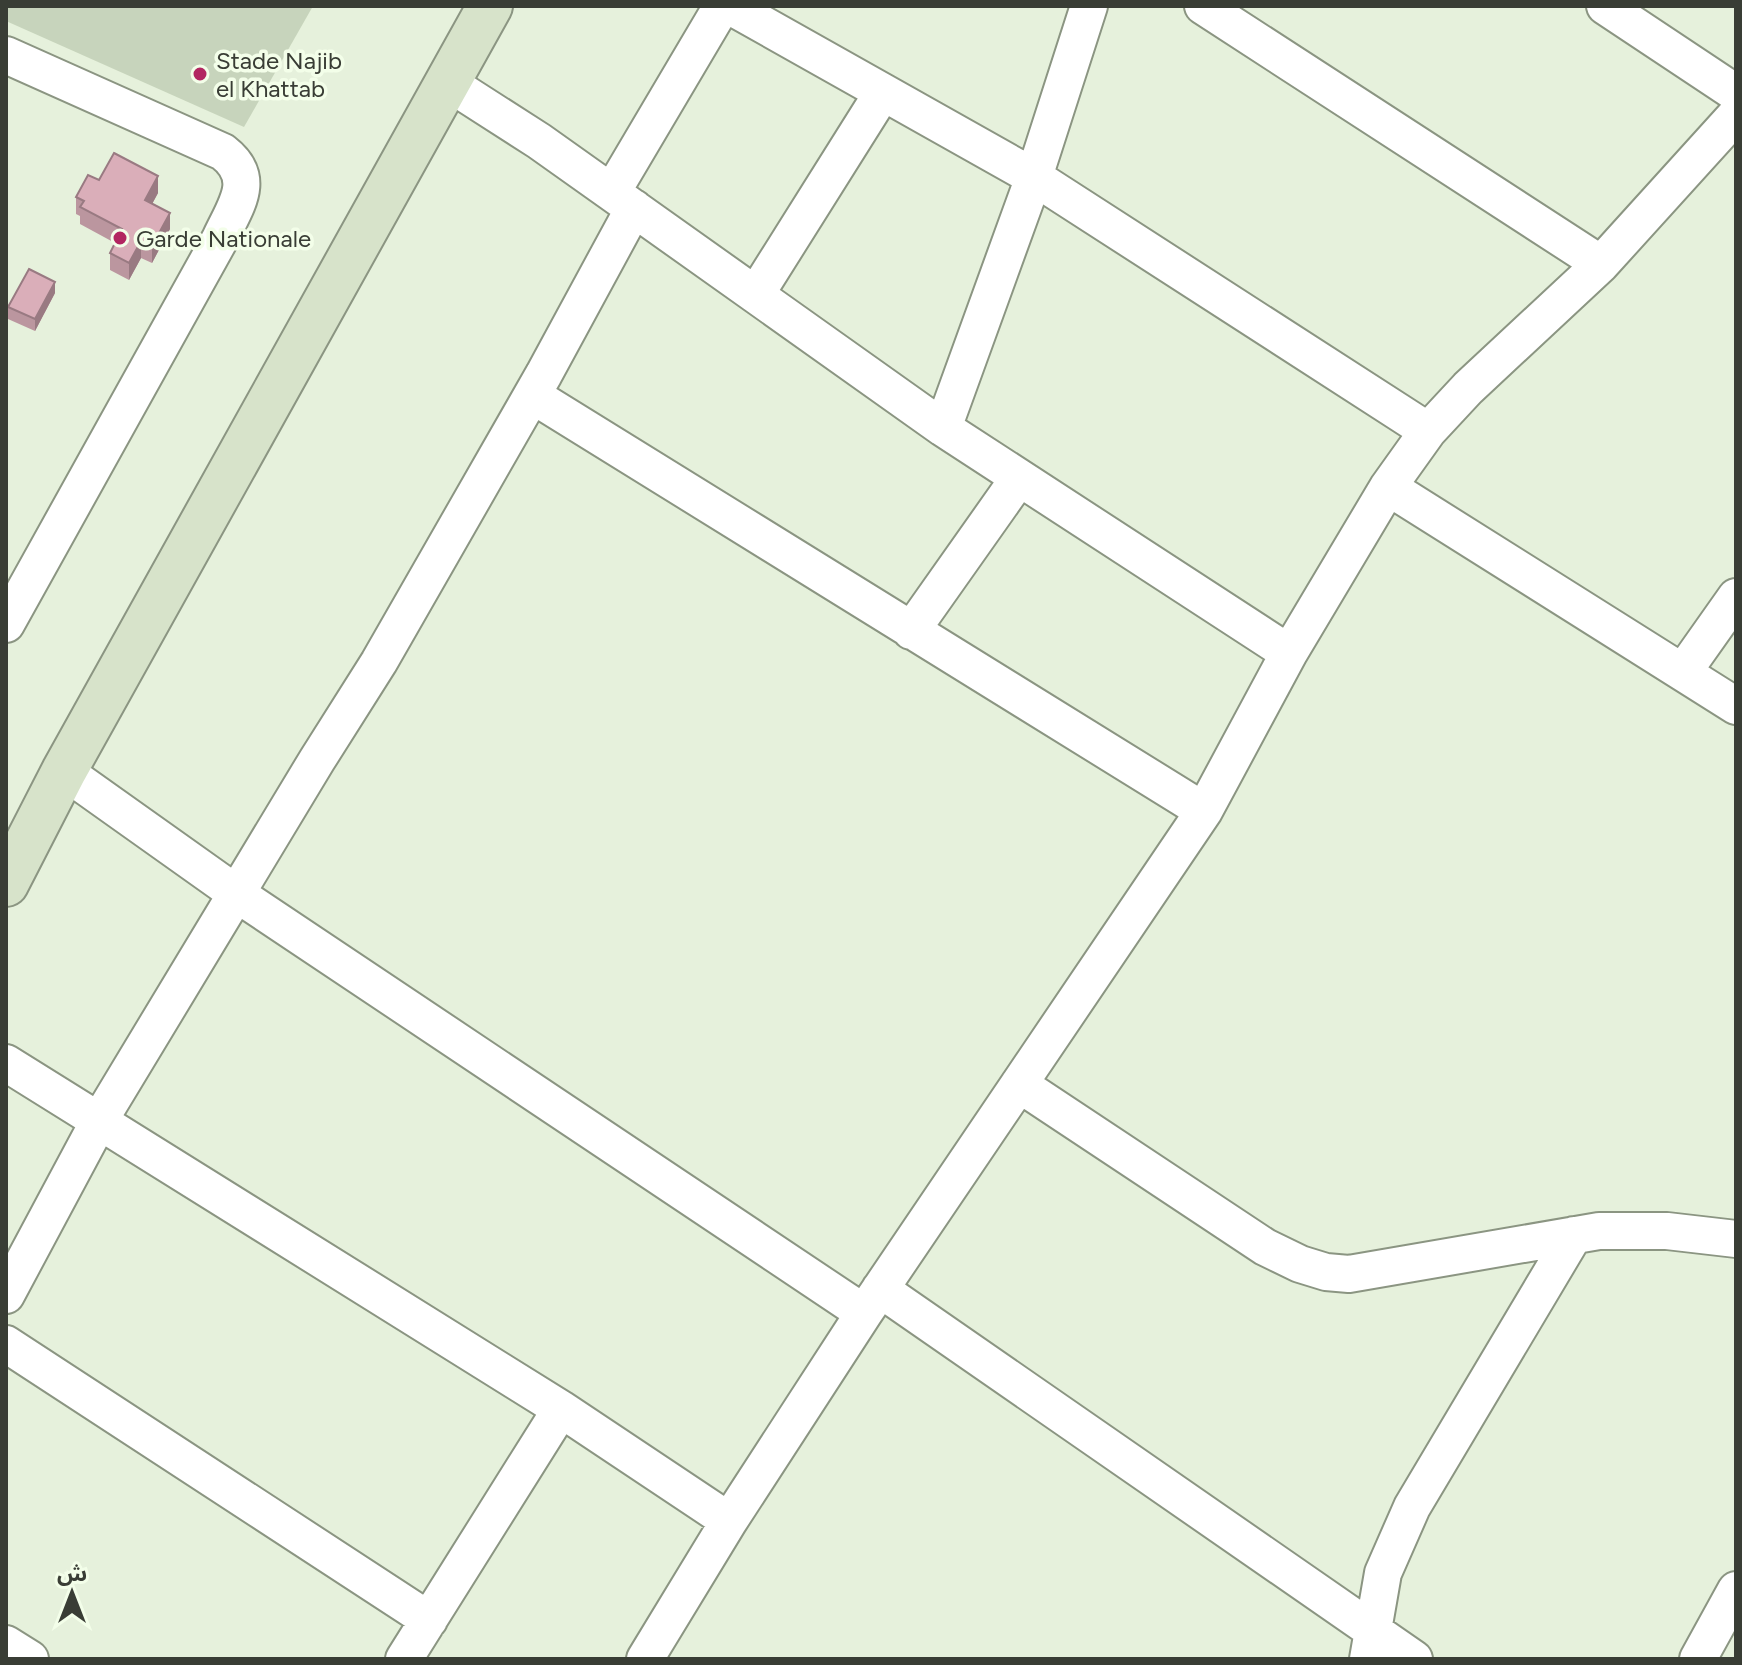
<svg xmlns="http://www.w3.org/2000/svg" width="1742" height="1665" font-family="Figtree,'Noto Sans Arabic',sans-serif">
<rect width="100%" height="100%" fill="#e6f1dc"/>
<path fill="#c7d4bc" d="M6 6H313L244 127 6 21Z"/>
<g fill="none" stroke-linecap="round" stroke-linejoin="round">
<defs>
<path id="minor" d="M730 6 1034 177 1428 431
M1203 6 1601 264
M1605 6 1736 93
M6 55 223 152C258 179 235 206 220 239L6 624
M447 82 539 141 943 428 1289 653
M612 192 722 6
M756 294 883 92
M532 395 1204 811
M943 428 1034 177 1089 6
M1388 487 1736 706
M911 631 1019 478
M1683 672 1736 597
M64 771 237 894 864 1313
M6 1063 561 1409 729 1521
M1019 1084 1265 1247 1300 1264 1326 1272 1349 1274 1599 1231H1667L1736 1239
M880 1289 1414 1659
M6 1295 99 1121 317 760 379 662 544 374 634 208
M6 1344 429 1620
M6 1644 30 1659
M404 1659 561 1409
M645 1659 729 1521 864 1313 1204 811 1289 653 1388 487 1428 431 1468 388 1601 264 1736 115
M1368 1659 1383 1573 1412 1507 1574 1235
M1698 1659 1736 1590"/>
<path id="secondary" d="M6 884 64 771 490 6"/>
</defs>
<use href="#minor" stroke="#8b9582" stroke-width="40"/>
<use href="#secondary" stroke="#8b9582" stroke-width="48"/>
<use href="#minor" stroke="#fff" stroke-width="36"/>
<use href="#secondary" stroke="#d7e3ca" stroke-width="44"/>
</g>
<path fill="#bb969f" d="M99 180 158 193 152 204 170 229 152 263 141 258 129 280 110 270V253L115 243 80 224V216L76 214V197Z
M55 293 35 331 8 319V307Z"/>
<path fill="#997a82" d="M158 176V193L145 217V200Z
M170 213V229L152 263V246Z
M141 241V258L129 280V263Z
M55 282V293L35 331V319Z"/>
<path fill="#daaeb9" stroke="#997a82" stroke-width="2" d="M114 153 158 176 145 200 170 213 152 246 141 241 129 263 110 253 122 229 80 207 84 201 76 197 88 175 99 180Z
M29 269 55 282 35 319 8 307Z"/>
<g fill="#b22661" stroke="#f3fee9" stroke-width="3">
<circle cx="200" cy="74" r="8"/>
<circle cx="120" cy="238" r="8"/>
</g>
<g text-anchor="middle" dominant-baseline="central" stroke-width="7" stroke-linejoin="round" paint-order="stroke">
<g font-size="24" fill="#393d35" stroke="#f3fee9" text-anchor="start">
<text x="216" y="60">Stade Najib<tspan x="216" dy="28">el Khattab</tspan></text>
<text x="136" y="238">Garde Nationale</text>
</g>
</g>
<rect width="1742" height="1665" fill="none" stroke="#393d35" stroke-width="16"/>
<g transform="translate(72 1593)" stroke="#f3fee9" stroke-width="6" paint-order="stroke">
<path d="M0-6L14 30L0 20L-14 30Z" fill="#393d35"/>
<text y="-12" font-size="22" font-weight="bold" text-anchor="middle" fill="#393d35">ش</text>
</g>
</svg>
